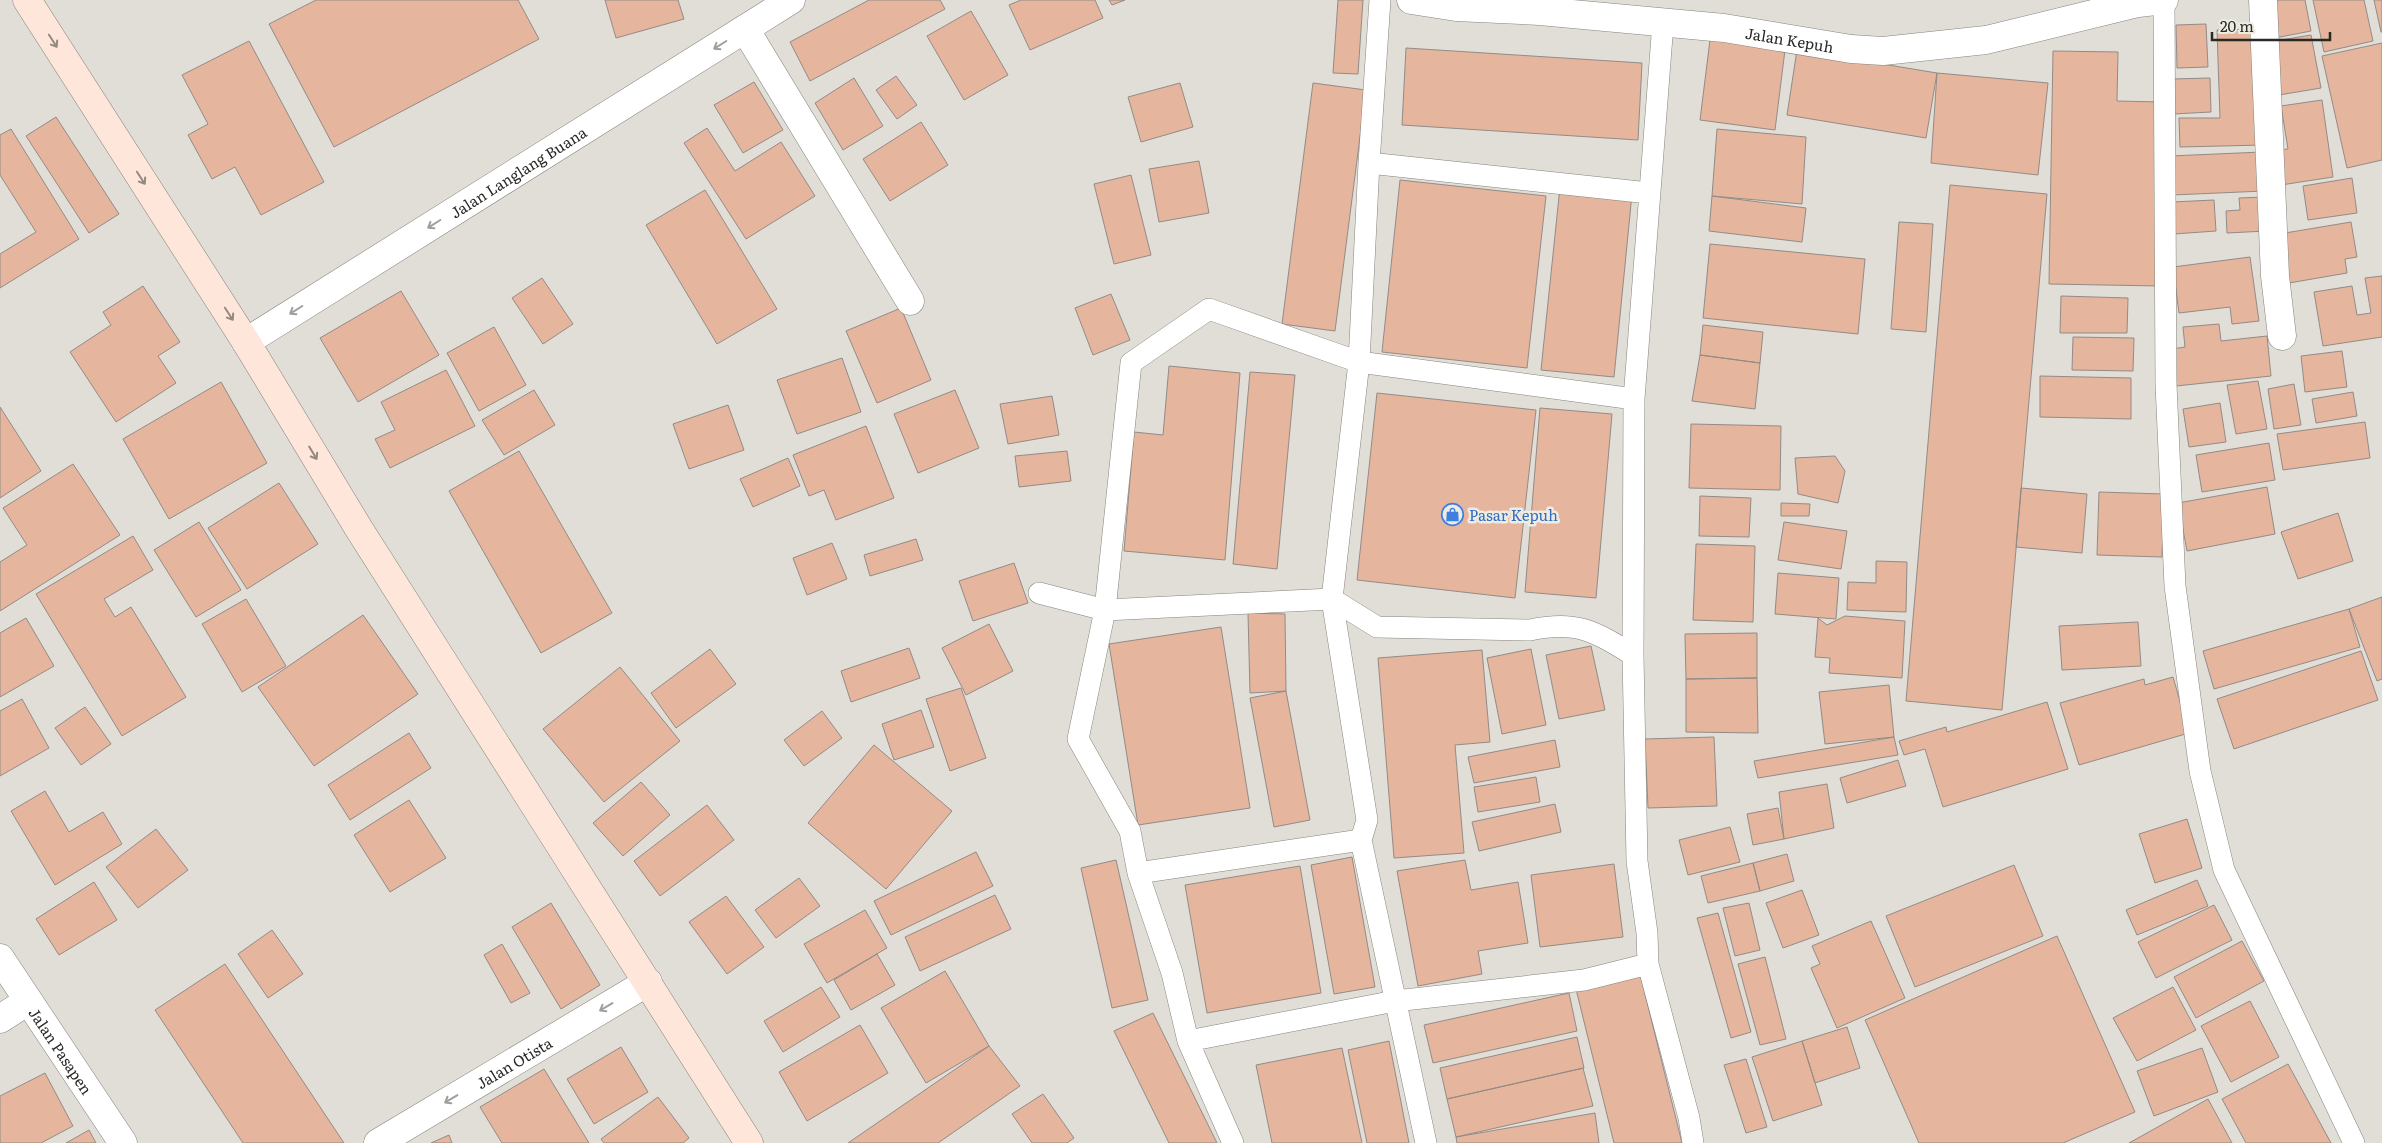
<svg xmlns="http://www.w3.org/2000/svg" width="2382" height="1143" font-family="Literata,serif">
<rect width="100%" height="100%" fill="#e0ded6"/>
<path fill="#e5b59d" stroke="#938b87" d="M316 0H518L539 39 334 147 269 24Z
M605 0H678L684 19 616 38Z
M869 0H940L945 9 810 81 790 42Z
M1021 0H1095L1103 18 1030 50 1009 5Z
M1109 0H1125L1112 5Z
M1338 0H1363L1358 74 1333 73Z
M2268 0H2305L2311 31 2275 38Z
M2313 0H2364L2373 41 2324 52Z
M2374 0H2382V32H2381Z
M971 11 1008 75 964 100 927 36Z
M2206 24 2208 67 2177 68 2176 25Z
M2258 29 2263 145 2180 147 2179 118H2220L2217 30Z
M1711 32 1786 42 1775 130 1700 120Z
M2311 35 2321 88 2279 95 2269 42Z
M249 41 324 182 261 215 235 167 212 179 188 135 208 124 182 75Z
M2382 43V160L2347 168 2322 56Z
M1406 48 1642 63 1638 140 1402 125Z
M1797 50 1937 73 1926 138 1787 115Z
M2053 51 2118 52 2117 101 2161 102 2159 286 2049 284Z
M1937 73 2048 83 2038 175 1931 163Z
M896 76 917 105 897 119 876 90Z
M854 78 883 126 843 150 815 103Z
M2210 78 2211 112 2173 114 2172 79Z
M754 82 783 130 743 153 714 105Z
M1180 83 1193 127 1141 142 1128 97Z
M1313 83 1366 90 1335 331 1282 324Z
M2322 100 2333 177 2281 185 2277 150 2288 149 2281 106Z
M56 117 119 214 89 233 26 136Z
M921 122 948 165 890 201 863 159Z
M707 128 735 171 781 142 815 196 746 239 684 143Z
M11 129 79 239 0 288V254L36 232 0 175V135Z
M1717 129 1806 137 1802 204 1712 196Z
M2262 152 2264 191 2172 195 2170 156Z
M1199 161 1209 213 1159 222 1149 169Z
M1131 175 1151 255 1114 264 1094 184Z
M2352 178 2357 213 2308 220 2303 186Z
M1400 180 1546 196 1527 368 1382 352Z
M1950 185 2047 194 2002 710 1906 701Z
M1560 187 1632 194 1614 377 1541 370Z
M705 190 777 309 717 344 646 225Z
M1712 196 1806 208 1802 242 1709 231Z
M2264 197 2266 231 2227 233 2226 211 2240 210 2239 198Z
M2214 200 2216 231 2174 234 2172 202Z
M1899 222 1933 224 1926 332 1891 329Z
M2351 222 2357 257 2345 259 2347 273 2289 283 2279 234Z
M1710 244 1865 259 1858 334 1703 318Z
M2250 257 2259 321 2232 324 2230 307 2179 313 2173 267Z
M2382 276V337L2323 346 2314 292 2352 286 2357 315 2371 313 2365 278Z
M542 278 573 324 543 344 512 298Z
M143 286 180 342 158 356 176 383 116 422 70 352 111 325 103 312Z
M401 291 439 355 358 402 320 338Z
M1111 294 1130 340 1093 355 1075 308Z
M2061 296 2128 298 2127 333H2060Z
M901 308 931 380 877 403 846 331Z
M2219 324 2221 341 2267 336 2271 376 2176 386 2172 349 2185 347 2183 327Z
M1703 325 1763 332 1760 363 1700 355Z
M494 327 526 385 479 411 447 353Z
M2073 337 2134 338 2133 371 2072 370Z
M2342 351 2347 387 2305 392 2301 356Z
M1700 355 1760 363 1755 409 1692 401Z
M842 358 861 412 797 434 777 380Z
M1169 366 1240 373 1225 560 1124 551 1134 432 1163 435Z
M446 370 475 426 390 468 375 439 395 430 381 402Z
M1250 372 1295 375 1277 569 1233 564Z
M2040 376 2131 378V419L2040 417Z
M2258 381 2267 429 2236 434 2227 385Z
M221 382 267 463 169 519 123 439Z
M2294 384 2301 425 2274 429 2268 389Z
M534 390 555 425 504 455 482 420Z
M955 390 979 448 918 473 894 414Z
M2353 392 2357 416 2316 423 2312 399Z
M1377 393 1536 410 1515 598 1357 580Z
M1052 396 1059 435 1008 444 1000 404Z
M2220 403 2226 442 2189 447 2183 409Z
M728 405 744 450 689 469 673 424Z
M0 407 41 471 0 498Z
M1540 408 1612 414 1596 598 1525 592Z
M2365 422 2370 458 2283 470 2277 434Z
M1691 424 1781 426 1780 490 1689 488Z
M866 426 894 498 836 520 824 490 809 496 793 455Z
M2269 443 2275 480 2202 492 2196 455Z
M519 451 612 613 541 653 449 491Z
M1067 451 1071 481 1019 487 1015 456Z
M1835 456 1845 471 1838 503 1798 494 1795 458Z
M788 458 800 486 753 507 740 479Z
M73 464 120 535 0 611V562L27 545 3 508Z
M279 483 318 544 247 589 208 528Z
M2267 487 2275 534 2187 551 2178 503Z
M2021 488 2087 494 2082 553 2016 547Z
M2099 492 2164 494 2162 557 2097 555Z
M1700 496 1751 498 1749 537 1699 536Z
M1781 503 1810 504 1809 516H1781Z
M2338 513 2353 561 2298 579 2281 532Z
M199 522 241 590 196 617 154 550Z
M1784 522 1847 531 1841 569 1778 560Z
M133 536 153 570 104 599 115 617 131 607 186 697 122 736 36 594Z
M916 539 923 560 870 576 864 555Z
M832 543 847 579 807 595 793 558Z
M1696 544 1755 546 1753 622 1693 620Z
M1876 561 1907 562 1906 612 1847 610 1848 582 1876 583Z
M1014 563 1028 603 973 621 959 581Z
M1778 573 1839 578 1836 619 1775 614Z
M2382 597V679L2377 681 2349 609Z
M246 599 286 666 242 692 202 624Z
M2349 609 2360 647 2214 689 2203 651Z
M1248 613 1285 614 1286 691 1250 693Z
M363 615 418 694 314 766 258 687Z
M1845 616 1905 621 1902 678 1829 673 1830 658 1815 657 1818 618 1827 625Z
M26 618 54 666 0 697V633Z
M2138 622 2141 666 2062 670 2059 626Z
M989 624 1013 671 966 695 942 648Z
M1221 627 1250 808 1138 825 1109 644Z
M1757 633V678L1686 679 1685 634Z
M1591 646 1605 710 1559 719 1546 655Z
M909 648 920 678 851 702 841 671Z
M710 649 736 684 676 728 651 693Z
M1531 649 1546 725 1502 734 1487 658Z
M1482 650 1490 742 1455 745 1464 853 1394 858 1378 658Z
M2361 651 2378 700 2234 749 2217 699Z
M620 667 680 741 604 802 543 729Z
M2173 677 2189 733 2079 765 2060 703 2144 679 2145 685Z
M1757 678 1758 733 1686 732V679Z
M1889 685 1894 737 1825 744 1819 692Z
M961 688 986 758 950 771 926 699Z
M1286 691 1310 820 1274 827 1250 698Z
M22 699 49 748 0 776V711Z
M2047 702 2068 769 1943 807 1925 749 1904 755 1899 741 1946 727 1947 732Z
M85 707 111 744 81 765 55 728Z
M921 710 934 747 894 760 882 724Z
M822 711 842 738 804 766 784 740Z
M409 733 431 768 350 820 328 785Z
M1714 737 1717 806 1648 808 1645 739Z
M1894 737 1898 755 1758 778 1754 761Z
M1555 740 1560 767 1474 783 1468 757Z
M874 745 952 811 886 889 808 823Z
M1898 760 1906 786 1847 803 1840 778Z
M1536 777 1540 802 1478 812 1474 787Z
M641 782 670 815 623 856 593 823Z
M1827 784 1834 828 1784 839 1779 792Z
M45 791 69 832 103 812 122 844 55 885 11 811Z
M409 800 446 858 390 892 354 835Z
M1555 804 1561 832 1479 851 1472 822Z
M707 805 734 840 660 896 634 861Z
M1778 808 1784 839 1753 845 1747 814Z
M2187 819 2202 868 2155 883 2139 834Z
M1730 827 1740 862 1688 875 1679 840Z
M156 829 188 870 138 908 106 867Z
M976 852 993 886 891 935 874 901Z
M1787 854 1794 881 1760 891 1753 863Z
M1352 857 1375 987 1334 994 1311 865Z
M1116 860 1148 1000 1112 1008 1081 868Z
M1465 860 1471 890 1518 882 1528 943 1478 951 1482 974 1418 986 1397 871Z
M1753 863 1760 891 1708 903 1701 876Z
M1614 864 1623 937 1540 947 1531 875Z
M2014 865 2043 936 1915 987 1886 916Z
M1300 866 1321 993 1207 1013 1185 885Z
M799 878 820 906 776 938 755 910Z
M2197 880 2208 906 2137 935 2126 910Z
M94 882 117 920 59 955 36 919Z
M1802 890 1819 935 1783 948 1766 903Z
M995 895 1011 929 920 971 905 937Z
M726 896 764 947 727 974 689 922Z
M551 903 600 985 561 1009 512 927Z
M1749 903 1760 950 1735 956 1723 908Z
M2214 905 2232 940 2156 978 2138 942Z
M865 910 887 948 827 983 804 944Z
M1718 913 1751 1032 1731 1038 1697 918Z
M1871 921 1905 998 1837 1028 1811 968 1820 964 1812 946Z
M272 930 303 974 268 998 238 954Z
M2057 936 2135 1112 2063 1143H1919L1865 1020Z
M2242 941 2264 981 2196 1018 2174 977Z
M502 944 530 993 511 1003 484 955Z
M877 954 895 985 851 1010 834 980Z
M1765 957 1786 1039 1760 1045 1738 964Z
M225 964 344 1143H243L155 1010Z
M1639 970 1682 1143H1614L1575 985Z
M945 971 989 1046 926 1083 881 1008Z
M821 987 840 1017 783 1052 764 1021Z
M2173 987 2196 1030 2137 1061 2113 1018Z
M1569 993 1577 1031 1433 1063 1424 1025Z
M2250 1001 2279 1057 2231 1082 2201 1026Z
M1153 1013 1217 1143H1169L1114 1031Z
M860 1025 888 1073 807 1121 779 1072Z
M1847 1027 1860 1068 1815 1083 1802 1041Z
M1577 1037 1584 1068 1447 1099 1440 1068Z
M1389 1041 1409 1143H1367L1348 1050Z
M1802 1041 1822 1105 1773 1121 1752 1057Z
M989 1046 1020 1086 938 1143H848Z
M621 1047 648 1092 594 1124 567 1079Z
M1342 1048 1362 1143H1272L1256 1065Z
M2202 1048 2218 1092 2154 1116 2137 1071Z
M1746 1059 1767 1127 1746 1133 1724 1065Z
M2288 1064 2331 1143H2246L2222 1099Z
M1583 1068 1593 1106 1456 1137 1447 1099Z
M544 1069 589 1143H502L480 1107Z
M45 1073 73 1126 41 1143H0V1096Z
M1043 1094 1074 1138 1067 1143H1032L1012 1114Z
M658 1097 689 1138 683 1143H604L601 1139Z
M2208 1099 2232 1143H2129Z
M1595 1113 1599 1143H1457L1456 1137Z
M89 1130 96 1143H66Z
M449 1135 452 1143H431Z"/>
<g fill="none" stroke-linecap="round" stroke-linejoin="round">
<defs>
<path id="service" d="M1380 0 1369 163 1359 362 1332 599 1367 820 1361 840 1426 1143
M2164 0 2166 384 2175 586 2200 771 2224 870 2354 1143
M1663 23 1634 399 1633 655 1637 861 1647 933 1648 964 1689 1118 1693 1143
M1369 163 1649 193
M1039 593 1105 610 1332 599 1377 627 1530 630C1577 620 1594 631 1633 655
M1138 873 1361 840
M1188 1041 1395 1001 1584 980 1648 964
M1233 1143 1188 1041 1172 973 1138 873 1130 831 1078 739 1105 610 1131 363 1209 309 1359 362 1634 399"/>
<g id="minor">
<path id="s1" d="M1411 0 1456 7 1540 11 1724 28 1851 49 1883 51 1986 40 2138 3 2164 0"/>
<path d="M2263 0 2275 276 2282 336"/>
<path d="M745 29 910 301"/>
<path id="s2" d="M246 342 791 0"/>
<path d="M0 1019 28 1001"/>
</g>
<g id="tertiary">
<path id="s3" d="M0 958 123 1143"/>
<path id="s4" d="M378 1143 648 982"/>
</g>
<path id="secondary" d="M27 0 246 342 359 529 749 1143"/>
</defs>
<use href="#service" stroke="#85847c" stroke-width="22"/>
<use href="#minor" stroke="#85847c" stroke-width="29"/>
<use href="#tertiary" stroke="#85847c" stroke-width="29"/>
<use href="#secondary" stroke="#85847c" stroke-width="29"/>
<use href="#service" stroke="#fff" stroke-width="21"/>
<use href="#minor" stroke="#fff" stroke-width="28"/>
<use href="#tertiary" stroke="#fff" stroke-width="28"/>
<use href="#secondary" stroke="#ffe6da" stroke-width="28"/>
</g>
<defs><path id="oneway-shaft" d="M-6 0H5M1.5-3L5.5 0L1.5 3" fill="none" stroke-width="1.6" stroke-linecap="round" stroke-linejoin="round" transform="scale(1.25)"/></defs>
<g stroke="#948880">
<use href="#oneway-shaft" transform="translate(53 41) rotate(57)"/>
<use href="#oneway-shaft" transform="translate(141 178) rotate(57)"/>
<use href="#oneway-shaft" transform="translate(229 314) rotate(57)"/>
<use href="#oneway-shaft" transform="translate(313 453) rotate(59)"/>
</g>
<g stroke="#9f9f9d">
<use href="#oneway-shaft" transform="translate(720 45) rotate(148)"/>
<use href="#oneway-shaft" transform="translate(434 224) rotate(148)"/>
<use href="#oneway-shaft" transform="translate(296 310) rotate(148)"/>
<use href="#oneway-shaft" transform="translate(606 1007) rotate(149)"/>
<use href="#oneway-shaft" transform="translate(451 1099) rotate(149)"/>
</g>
<defs>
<symbol id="shop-ring" viewBox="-11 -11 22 22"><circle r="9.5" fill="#edece3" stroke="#3f7fe0" stroke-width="1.5"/><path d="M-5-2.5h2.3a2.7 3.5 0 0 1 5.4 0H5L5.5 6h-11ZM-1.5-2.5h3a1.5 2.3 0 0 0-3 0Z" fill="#3f7fe0"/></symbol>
</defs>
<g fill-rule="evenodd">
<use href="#shop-ring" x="1440" y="502" width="25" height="25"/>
</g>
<g text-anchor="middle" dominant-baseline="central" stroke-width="5" stroke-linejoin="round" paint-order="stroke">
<g font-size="15" fill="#292926" stroke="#edece3">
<text stroke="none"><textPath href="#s1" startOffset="381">Jalan Kepuh</textPath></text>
<text stroke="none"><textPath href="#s2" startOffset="321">Jalan Langlang Buana</textPath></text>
<text stroke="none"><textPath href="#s3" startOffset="111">Jalan Pasapen</textPath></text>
<text stroke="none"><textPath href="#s4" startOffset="158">Jalan Otista</textPath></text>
</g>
<g font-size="15" fill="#366cbe" stroke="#edece3" text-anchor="start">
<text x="1469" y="514">Pasar Kepuh</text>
</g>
</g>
<path d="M2212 32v8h118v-8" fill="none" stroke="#292926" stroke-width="2.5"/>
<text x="2220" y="32" font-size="15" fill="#292926" stroke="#edece3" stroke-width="4" paint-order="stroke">20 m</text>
</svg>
